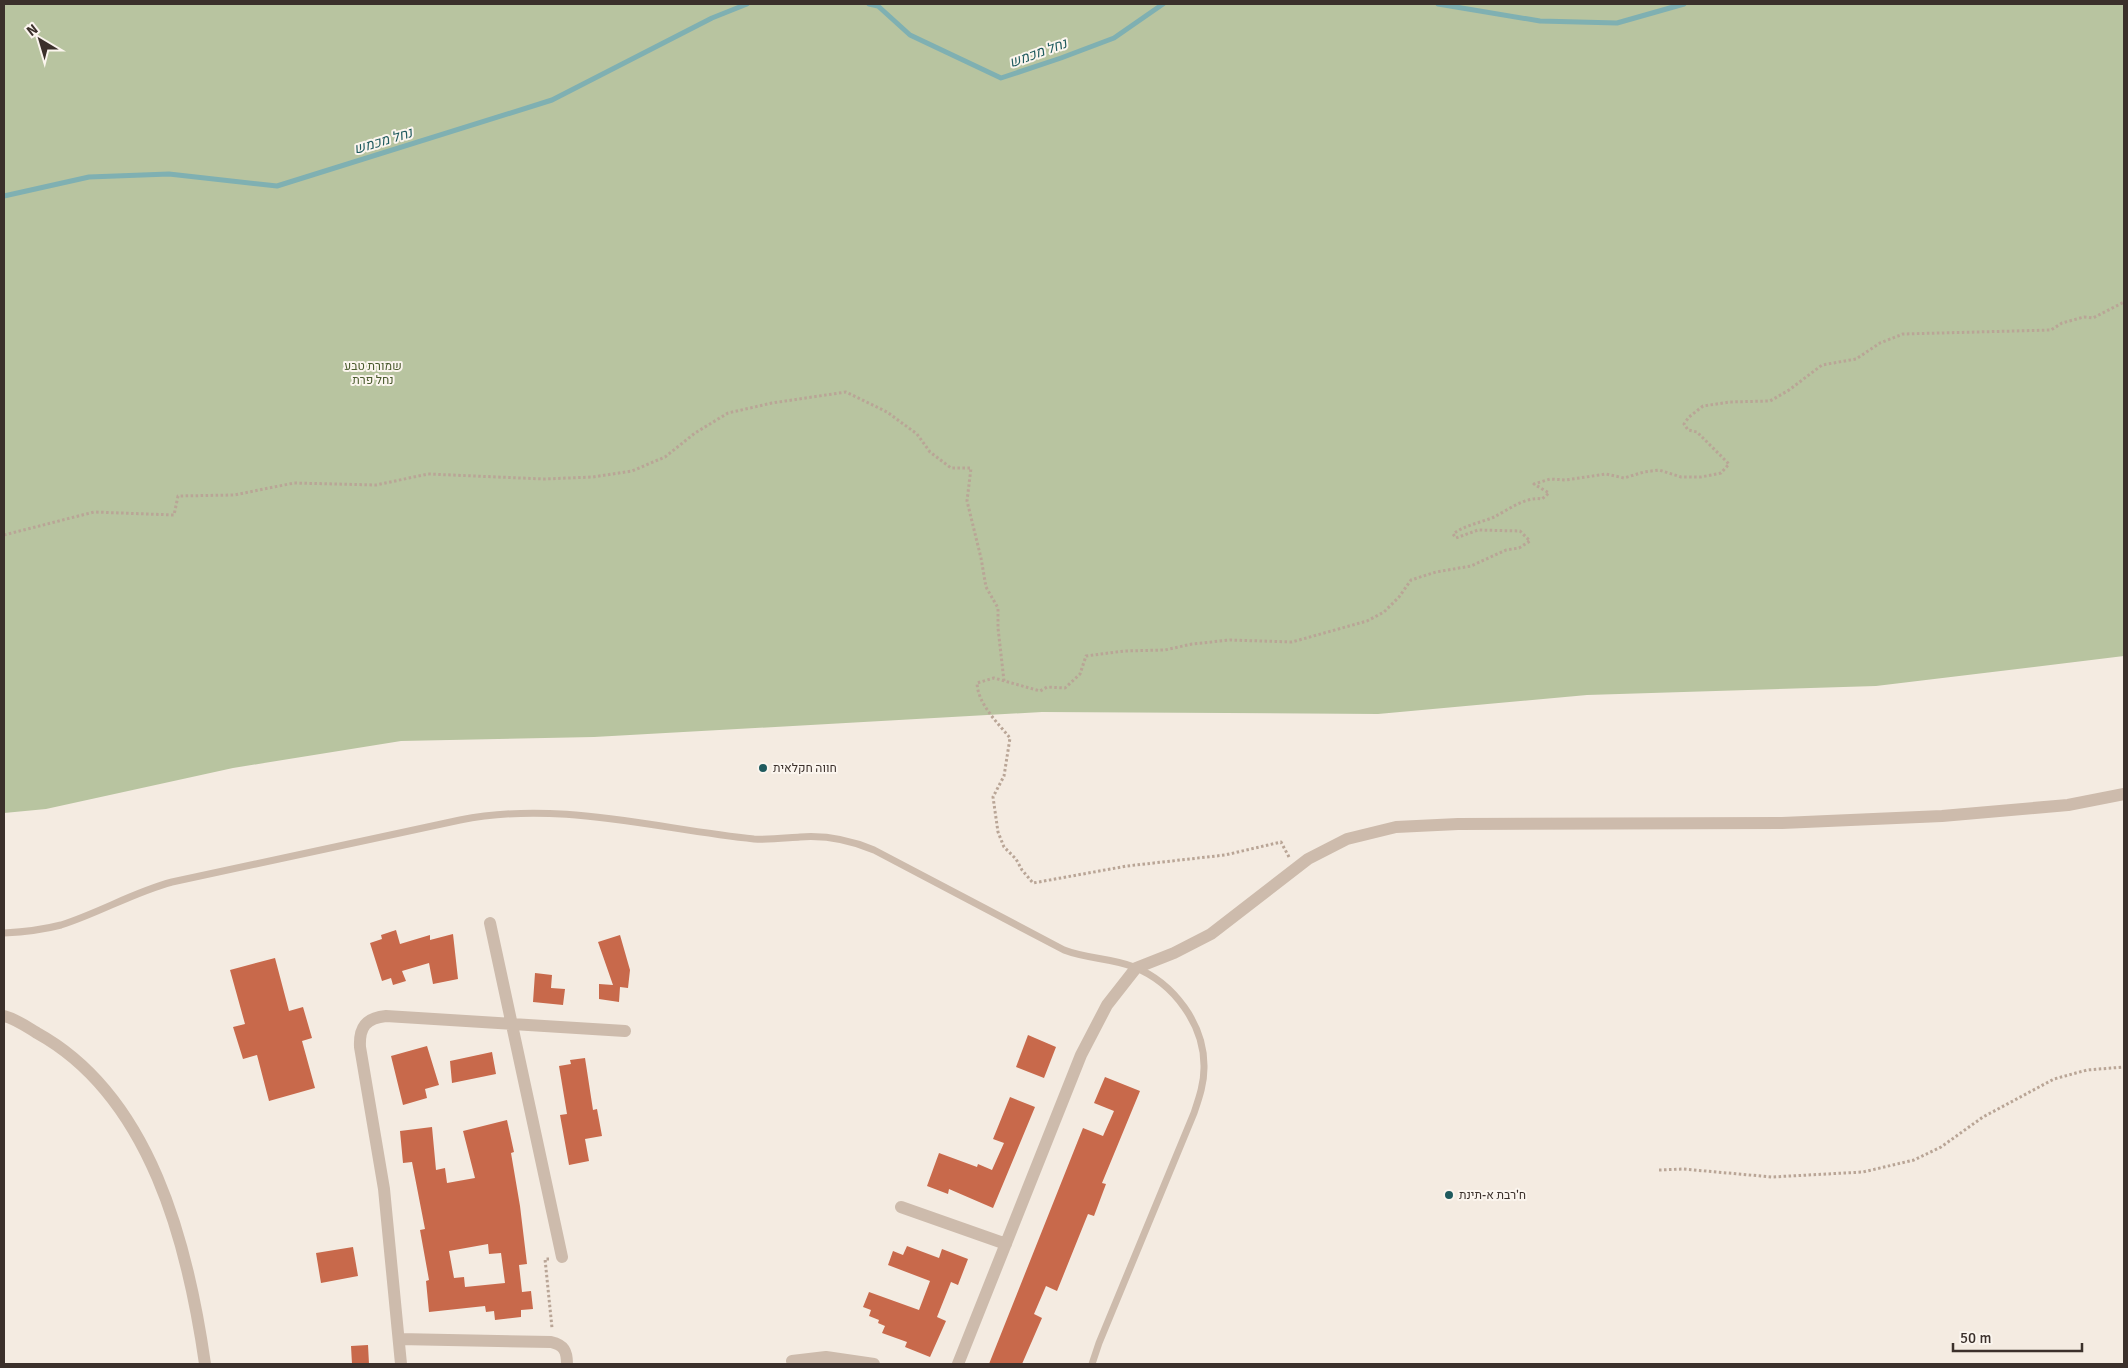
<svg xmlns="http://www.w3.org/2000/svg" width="2128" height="1368" font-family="Signika,Heebo,sans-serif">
<rect width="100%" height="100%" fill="#f4ebe1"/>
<path fill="#b8c4a0" d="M4 4H2124V656L1876 686 1587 695 1378 714 1042 712 594 737 401 741 233 768 46 809 4 813Z"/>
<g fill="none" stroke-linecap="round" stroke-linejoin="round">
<path stroke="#7fb0b2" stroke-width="5" d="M869 4 878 6 910 35 1001 78 1061 58 1114 38 1163 4
M1438 4 1540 21 1617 23 1684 4
M4 196 89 177 169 174 277 186 552 100 712 18 747 4"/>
</g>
<path fill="#c8694b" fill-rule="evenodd" d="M396 930 400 944 430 935V940L453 934 458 979 433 984 429 963 402 971 406 981 393 985 391 978 382 981 370 943 382 939 381 935Z
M620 935 630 970 628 988 620 987 619 1002 599 999V984L613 985 598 942Z
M275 958 289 1011 303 1007 312 1038 302 1041 315 1088 269 1101 257 1055 243 1059 233 1027 245 1024 230 970Z
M535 973 552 975 551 988 565 989 563 1005 533 1002Z
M1028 1035 1056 1047 1044 1078 1016 1067Z
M427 1046 439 1085 425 1089 427 1098 403 1105 391 1056Z
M492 1052 496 1074 452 1083 450 1061Z
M585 1058 593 1110 597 1109 602 1136 585 1139 589 1161 569 1165 560 1115 567 1114 559 1066 571 1064 570 1060Z
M1105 1077 1140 1091 1102 1183 1106 1184 1094 1216 1088 1214 1057 1291 1046 1286 1034 1314 1042 1318 1022 1364H989L1083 1128 1103 1136 1114 1111 1094 1103Z
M1010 1097 1035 1107 993 1208 949 1189 948 1194 927 1186 939 1153 977 1167 978 1164 992 1170 1004 1143 993 1139Z
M507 1120 514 1152 511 1153 520 1206 527 1264 519 1265 522 1292 531 1291 533 1309 521 1310V1317L495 1320 494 1311 486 1312 485 1306 429 1312 426 1281 429 1280 420 1230 425 1229 412 1162 403 1163 400 1131 432 1127 436 1170 445 1168 447 1183 475 1178 463 1131ZM488 1244 489 1254 501 1253 505 1283 465 1287 464 1277 454 1278 449 1251Z
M907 1246 939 1258 942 1249 968 1259 958 1285 951 1282 937 1317 946 1321 930 1357 905 1347 907 1342 882 1333 885 1326 878 1323 879 1320 869 1316 871 1310 863 1307 869 1292 919 1310 930 1281 888 1265 893 1251 903 1255Z
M353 1247 358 1276 321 1283 316 1253Z
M368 1345 369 1364H352L351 1346Z"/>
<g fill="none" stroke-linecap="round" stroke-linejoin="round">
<path stroke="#b9a596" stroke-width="3" stroke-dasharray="2.5 2.5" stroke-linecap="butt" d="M4 535 94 512 174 515 178 496 234 495 294 483 376 485 428 474 544 479 593 477 632 471 665 457 695 433 728 413 772 403 846 392 887 412 917 434 930 452 951 468H971L967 501 981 558 986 587 998 608V628L1004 681
M1289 857 1281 842 1225 855 1127 866 1033 883 1022 870 1016 859 1004 847 998 832 993 797 1004 776 1010 738C997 722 978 704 977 683L994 678 1040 691 1047 687 1065 688 1080 674 1086 656 1124 651 1165 650 1192 644 1230 640 1292 642 1367 621 1384 612 1399 597 1411 580 1436 572 1471 566 1506 550 1519 548 1530 541 1520 531 1478 530 1456 538 1453 534C1465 525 1480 523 1494 517 1508 510 1526 496 1542 499L1549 493 1534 484 1550 479 1566 480 1606 474 1624 478 1644 472 1659 470 1681 477H1701L1721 473 1729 464 1697 432 1688 430 1684 424 1689 417 1703 406 1730 402 1770 401 1789 390 1822 365 1856 359 1880 343 1903 334 2051 330 2062 323 2084 317 2093 318 2124 302
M1659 1170 1683 1169 1772 1177 1863 1172 1914 1160 1941 1147 1983 1117 2054 1079 2087 1070 2124 1067
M549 1259H545L552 1328"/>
<path stroke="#cdbbac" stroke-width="7" d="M4 933C23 932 42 930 61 925 99 913 134 892 172 882L460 820C559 800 656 829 754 839 770 840 785 838 800 837 826 835 850 840 874 850L1064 950C1087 959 1112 958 1134 967 1174 983 1205 1025 1204 1068 1204 1084 1199 1098 1194 1113L1099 1343 1092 1364"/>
<path stroke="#cdbbac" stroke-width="12" d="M490 923 562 1257
M4 1016C16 1019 27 1027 37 1033 151 1096 188 1245 205 1364
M901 1207 1006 1244
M399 1339 551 1342C564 1345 567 1351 567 1364
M792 1361 826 1357 874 1364
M401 1364 384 1189 360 1047C359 1027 366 1018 386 1016L625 1031
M958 1364 1081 1055 1107 1005 1136 968 1174 953 1211 934 1308 859 1347 839 1396 827 1458 824 1782 823 1942 816 2068 805 2124 794"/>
</g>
<g fill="#1f5a5e" stroke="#fbf5ee" stroke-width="2">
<circle cx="763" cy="768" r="5"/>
<circle cx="1449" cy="1195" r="5"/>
</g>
<g text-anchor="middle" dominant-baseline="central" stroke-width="4" stroke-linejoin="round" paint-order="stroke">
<g font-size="12" fill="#4a5a2e" stroke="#fbf5ee">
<text x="373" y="366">שמורת טבע<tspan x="373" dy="14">נחל פרת</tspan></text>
</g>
<g font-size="12" fill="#3b302b" stroke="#fbf5ee" text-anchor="start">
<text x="773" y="768">חווה חקלאית</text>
<text x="1459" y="1195">ח'רבת א-תינת</text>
</g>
<g font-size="14" font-style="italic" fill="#1f5a5e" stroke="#fbf5ee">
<text transform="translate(1038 53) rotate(-20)">נחל מכמש</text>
<text transform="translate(383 141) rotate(-17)">נחל מכמש</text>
</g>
</g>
<rect width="2128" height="1368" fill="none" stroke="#3b302b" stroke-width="10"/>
<g transform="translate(40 40) rotate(322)" stroke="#fbf5ee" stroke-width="4" paint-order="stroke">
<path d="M0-4L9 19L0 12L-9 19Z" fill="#3b302b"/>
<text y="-8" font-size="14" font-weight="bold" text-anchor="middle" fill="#3b302b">N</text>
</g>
<path d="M1953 1343v8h129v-8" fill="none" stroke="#3b302b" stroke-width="2.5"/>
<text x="1960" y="1343" font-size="15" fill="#3b302b" stroke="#fbf5ee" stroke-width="4" paint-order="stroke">50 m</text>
</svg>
